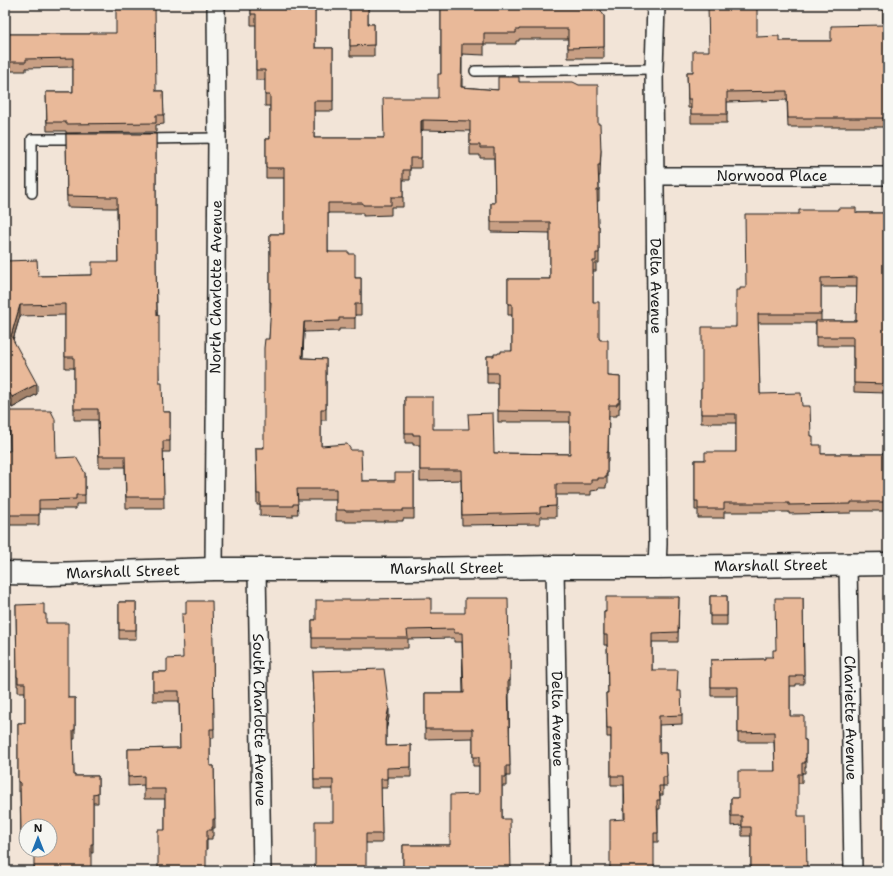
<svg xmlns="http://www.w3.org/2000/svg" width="893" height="876" font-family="'Shantell Sans',sans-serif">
<rect width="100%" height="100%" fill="#f2e4d7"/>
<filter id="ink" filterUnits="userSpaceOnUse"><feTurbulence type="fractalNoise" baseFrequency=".025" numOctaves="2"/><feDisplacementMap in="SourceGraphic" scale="8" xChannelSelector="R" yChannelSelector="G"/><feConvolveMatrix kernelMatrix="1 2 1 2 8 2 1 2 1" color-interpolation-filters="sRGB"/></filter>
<g filter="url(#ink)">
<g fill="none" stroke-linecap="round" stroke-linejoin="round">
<defs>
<path id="lane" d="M475 71 654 69
M144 139 217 138
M32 193V139H77"/>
<g id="street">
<path id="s1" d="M656 5 654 69 658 544 657 567"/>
<path id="s2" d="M655 176H888"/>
<path id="s3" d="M848 565 853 871"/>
<path id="s4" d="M555 567 560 871"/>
<path id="s5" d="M214 569 217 138 216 5"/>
<path id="s6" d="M257 570 262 871"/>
</g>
<g id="secondary">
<path id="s7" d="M5 573 50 574 214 569H407L555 567H657L888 564"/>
</g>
</defs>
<use href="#lane" stroke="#1c1c1c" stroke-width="12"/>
<use href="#street" stroke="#1c1c1c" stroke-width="20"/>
<use href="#secondary" stroke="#1c1c1c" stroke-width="25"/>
<use href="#lane" stroke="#f6f6f2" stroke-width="9"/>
<use href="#street" stroke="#f6f6f2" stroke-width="17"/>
<use href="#secondary" stroke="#f6f6f2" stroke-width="22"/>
</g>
<path fill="#c89f84" stroke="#1c1c1c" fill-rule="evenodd" d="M251 5H368V24H374V56H350V8L315 7V48H333V111H314V138H383L438 98 441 74V5L604 16V58H568V39H519V41H516V44H484V55L462 54V87L498 90 519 82 598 124 601 151 600 176H599V201H597L598 226H599V263H596V271H593V302L599 339 608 376 620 377V408H619V414H617V416H609L608 462H607V485H606V488H598V490L591 491V495H556V517H540V524L462 525 461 480 420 481V445H413V443H405V397L433 429 494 453 570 454V422H498V383H487V356H494L501 353 512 351V315H508V279H550V233L491 232V203H495L494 158H480V155H470V131L423 130 421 131V168H410V180H403V207H391V215L363 216V213H328V252L349 254 355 278H361V315H355V329H339V331L304 332 303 358 326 359V420H321V446L362 481H395L414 473V519H403V521H384V522H345V521H336V500H297L298 514H293V517L260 516V505H257L256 448H264L269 339 271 312H270V234H284V178H266V139H270V106H265V80H256V25H251Z
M888 5V127H788L787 100 727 102V123H691V108H688L687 72H693L709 51 757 37 779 41H831L883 25Z
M5 34H90L156 91H163L164 124 156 125V132L66 133V131H47L46 92H73V67L26 68V71H5Z
M66 134H156V266L159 383 163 412H170V452H163L164 508H126L125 467H99L98 420H74V368H65V315L20 316 13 340 37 394 12 408 5 396V261L38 276 92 275 118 262 117 208H109L67 207Z
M856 213H888V511H851V513L789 514V512H724V518H698V510H695V460H705L736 452V423H701V389H702L736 327 740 290 746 288 799 214ZM821 287H857L856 321H821ZM758 323H816V346H853V367H854V392L886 393V454H821L813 445 811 436 802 406 760 394Z
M5 451 56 458 85 473V504H76V509H39V525H8V522H5Z
M710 596H727V625H710Z
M679 597 678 642H652V670L677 691 682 715V724L659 725V753H666L667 786H663V795H660V809H658V842H654L624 819V785H611V737H607L606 693H608L607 645H604V612Z
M803 598 804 684H796V686H790V716L804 740H806V767H805V773H802V783H798L751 868V836H742V825L731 826V798H738L775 771 774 742H738V696H711V660L765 659 773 657 776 650Z
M119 602H136V639H119Z
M16 605 44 614 46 623 68 698H75V739H73L74 776H98V803H93V853L50 850 26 826V841H21L20 791H18V723H25V692H18V686H17Z
M431 613 509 653H510V690H509L510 776H506V786H502V819L511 871H403V845H450L479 794V766H473V738L425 739V693H463L462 642H454V638L408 639V648H312V620Z
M213 645 214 738H210V766H214L215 828H213V836H212V839H207V849H206L165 830V799H144V785L128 786V749L180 748 179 701H153V672H167L183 658Z
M312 671 389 717 386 730V746L411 745V777H387V788H381L382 843H366L333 789H314V722Z"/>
<path fill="#a3826b" stroke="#1c1c1c" d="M423 120V130L421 131V121Z
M20 305V316L11 346V336Z
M304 322V332L302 368V358Z
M37 384V394L12 408V397Z
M389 707V717L386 730V721Z"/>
<path fill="#e9b999" stroke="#1c1c1c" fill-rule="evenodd" d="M116 5H155L156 91H163L164 115H156V123L66 124V122H47L46 92H73V58L26 59V62H5V34H90V33H116Z
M251 5H315V48H333V101H314V138H384L383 98H438V74H441V5H598L604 16V47L568 48V29H519V30H516V33H484V44H462L461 87 498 90V77H519V82H573L579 85H598V124H600L601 151 600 165H598L599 190H597L598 226H599V253H596V261H593V302H599V339H600V340H608V376L620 377V398H619V403H617V405H609L608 452H607V474H606V478H598V480H591V484H556V506L540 507V513L462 515 461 470H420V435H413V433H405V397H433V429H469L468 414 493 413 494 453 570 454V412L498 411V373H487V356H494V354H498V353H501V351H512V304H508V279H550V222H491V203H495L494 148H480V145H470V121L423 120 421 121V158H410V170H403V197H391V205H363V203H328V252H349V254H355V278H361V304H355V318H339V321L304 322 302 358 326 359V409H321V446L347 444 351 450H361L362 481H395V473H414V509H403V511H345V510H336V489H297L298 504H293V506H260V494H257L256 448H264V348L265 339H269L271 302H270V234H284V168H266V139H270V95H265V70H256V14H251Z
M350 5H368V24H374V45L350 46Z
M708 5H757V37L779 36V41H831V26L883 25V5H888V118H788L787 91 727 92V114H691V99H688L687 72H693V51H709Z
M66 134H156V265L157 315H159V383H162L163 412H170V441H163L164 497H126L125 456H99L98 409H74V357H65V304L20 305 11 336 37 384 12 397 5 385V261L37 260 38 276 92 275V262H118L117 197H109L67 196Z
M838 208H856V213H888V502H851V504L789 505V503H724V509H698V501H695V460H705V452H736V414H701V389H702V327H736V290H740V288H746L745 214H799V210H838ZM857 277 856 321H816V337H853V358H854V383L886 384V454H821V445H813V436H811L810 406H802L801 393 760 394 758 314H821V278Z
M9 411H51L55 419 56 458 76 457 85 473V495H76V499L39 500V515H8V513H5V451H10Z
M710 596H727V616H710Z
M606 597H679L678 632 652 633V670H678L677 691H681L682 715 659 716V753H666L667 777H663V786H659L660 800H657L658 833H654V871H610V820L625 819 624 776H611V728H607L606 693H608L607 635H604V612H606Z
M431 598V613H465V598H508L509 653H510V681H508L510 766H506V777H502V819H510L511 871H463V868L403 869V845H450V795L479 794V757H473V729H425V693H464L462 633H454V629L407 630 408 638H312V620H316V600H367V599Z
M775 598H803L804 675H796V677H790V716H804V740H806V758H805V763H802V774H798V816H806L807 871H745V868H751V827H742V816H731V798H738V771H775L774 732 738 733V687H711V660L765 659V657H773V650H776Z
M186 601H212L213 645 214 729H210V766H214L215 819H213V827H212V830H207V840H206V871H158V830H165V789H144V776L128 777V749L180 748 179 691H153V672H167V659L183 658 182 614H186Z
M119 602H136V630H119Z
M44 604V614H46V623H68V698H75V730H73L74 776H98V793L93 794V844H91V871H34V850H50V826H26V832H21L20 782H18V723H25V683H18V677H17L16 605Z
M384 669 389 707 386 721V746L411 745V767L387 768V779H381L382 834H366V871H315V821H333V780H314L313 722H314L312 671Z"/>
</g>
<g text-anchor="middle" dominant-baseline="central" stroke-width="3.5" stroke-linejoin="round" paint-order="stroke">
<g font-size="15" fill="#1c1c1c" stroke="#f6f6f2">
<text stroke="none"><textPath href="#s2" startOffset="117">Norwood Place</textPath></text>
<text stroke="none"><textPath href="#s1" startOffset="281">Delta Avenue</textPath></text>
<text stroke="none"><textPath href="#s5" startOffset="282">North Charlotte Avenue</textPath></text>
<text stroke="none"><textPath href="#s7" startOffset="766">Marshall Street</textPath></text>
<text stroke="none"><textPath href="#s7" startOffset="442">Marshall Street</textPath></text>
<text stroke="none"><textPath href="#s7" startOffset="118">Marshall Street</textPath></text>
<text stroke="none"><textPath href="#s3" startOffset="153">Chariette Avenue</textPath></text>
<text stroke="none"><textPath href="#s4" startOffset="152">Delta Avenue</textPath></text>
<text stroke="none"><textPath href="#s6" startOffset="150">South Charlotte Avenue</textPath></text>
</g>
</g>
<rect width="893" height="876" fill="none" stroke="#f6f6f2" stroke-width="20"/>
<rect x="10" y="10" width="873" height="856" fill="none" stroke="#1c1c1c" stroke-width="1.5" filter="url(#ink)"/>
<g transform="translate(38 838)"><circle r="19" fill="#f6f6f2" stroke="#9f9f9c"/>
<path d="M0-3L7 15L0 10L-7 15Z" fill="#1f6fb2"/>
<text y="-6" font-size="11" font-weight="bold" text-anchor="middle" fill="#1c1c1c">N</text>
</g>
</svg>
